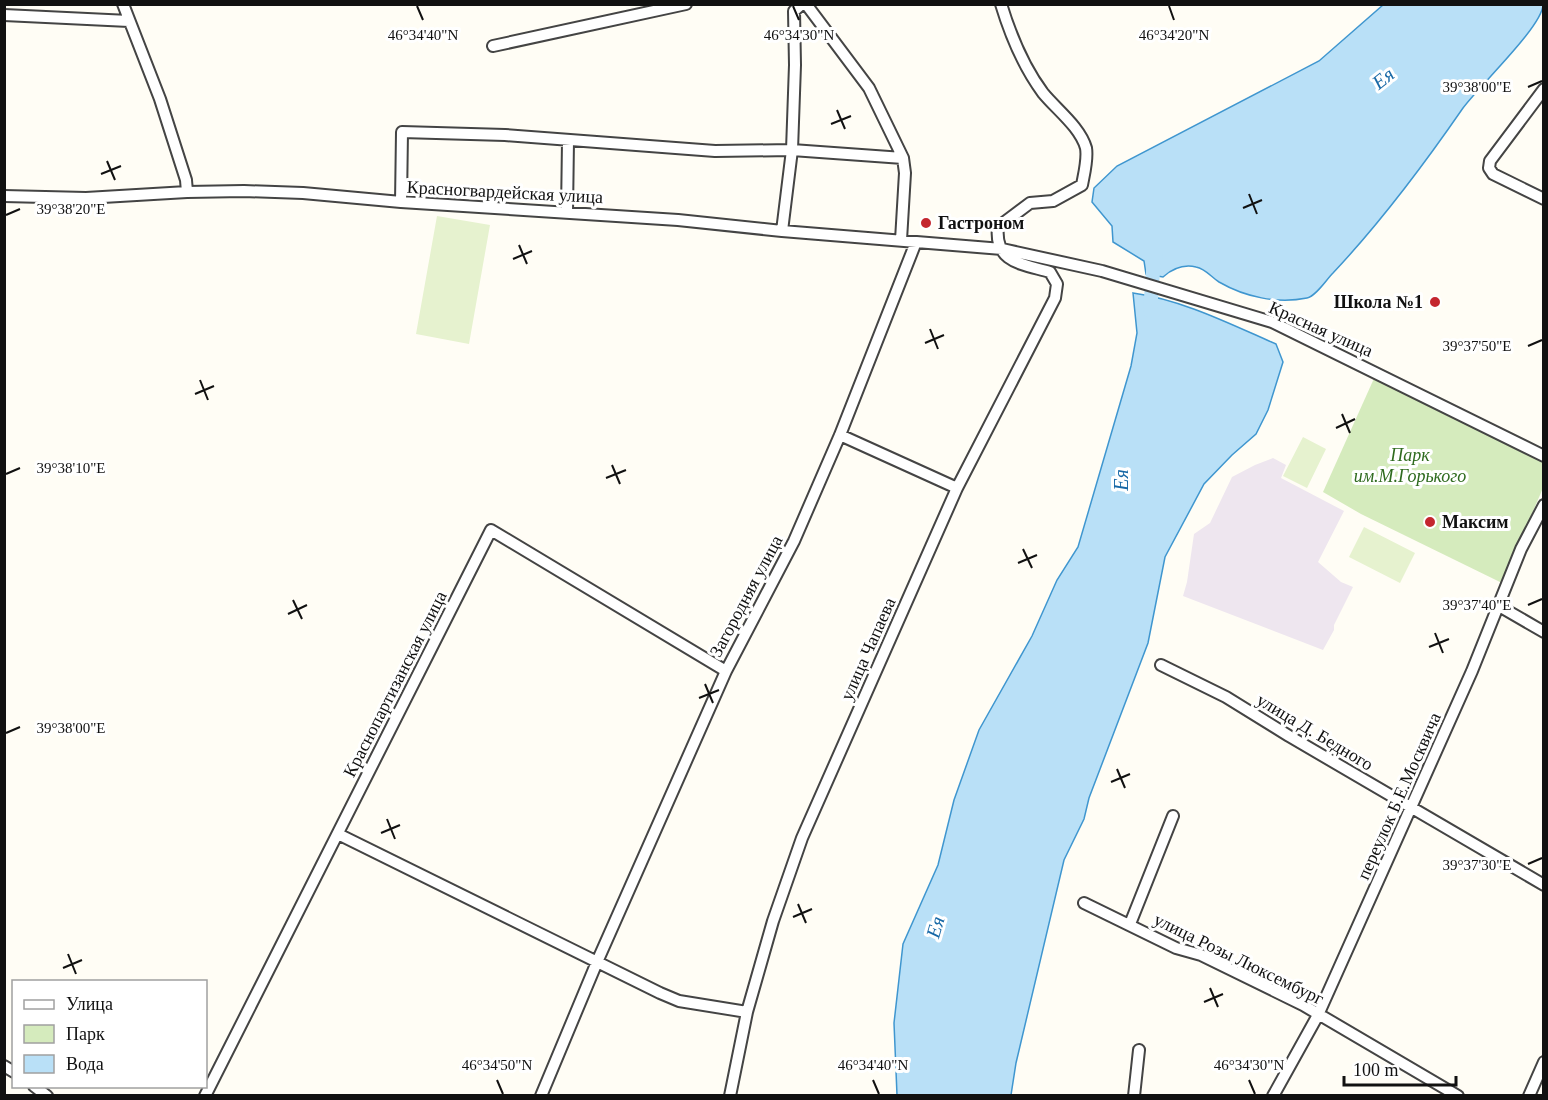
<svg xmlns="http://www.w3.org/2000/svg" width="1548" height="1100" font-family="Georgia,serif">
<rect width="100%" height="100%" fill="#fffdf5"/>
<path fill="#eee6ef" d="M1273 458 1286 465 1281 478 1344 511 1318 562 1341 582 1353 587 1334 625V630L1323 650 1183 596 1187 582 1194 534 1210 523 1232 477 1255 465Z"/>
<path fill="#d5ebbd" d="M1376 374 1543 461V488L1502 583 1361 514 1323 492Z"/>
<path fill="#e6f2cf" d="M437 216 490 225 469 344 416 334Z
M1303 437 1326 449 1307 488 1283 476Z
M1364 527 1415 553 1400 583 1349 557Z"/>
<path fill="#b9e0f7" stroke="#3f96cf" stroke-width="1.5" d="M1383 5 1543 4C1544 25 1478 87 1463 108 1423 166 1381 222 1333 273 1326 280 1316 296 1307 298 1277 304 1245 297 1219 282 1211 277 1206 269 1196 267 1183 264 1172 269 1163 277L1146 274 1144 261 1113 242 1112 226 1092 202 1094 188 1117 166 1319 61Z
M1133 293C1183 300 1230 324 1276 344L1283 362 1268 410 1256 434 1232 455 1204 484 1165 557 1148 643 1089 798 1084 819 1064 860 1016 1063 1011 1095H897L894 1023 903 944 938 865 954 800 979 730 1032 636 1057 580 1078 547 1131 366 1137 333Z"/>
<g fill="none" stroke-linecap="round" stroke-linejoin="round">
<path stroke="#b9e0f7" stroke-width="14" d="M1150 311 1154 259 1156 257"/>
<defs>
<path id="minor" d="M123 4 160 99 186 180 187 192
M806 4 869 88 903 158 905 173 901 240
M4 15 129 21
M493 46 686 4
M1544 89 1490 161 1489 168 1493 174 1544 199
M4 196 86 198 187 192 244 191 303 193 401 202 678 220 782 231 1002 249 1102 271 1272 322 1544 456
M401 202 402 132 505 135 715 151 792 150 903 158
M567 212 568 141
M782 231 792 150 795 65 794 11 802 4
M840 435 957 488
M1499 606 1544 632
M1161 665 1226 697 1289 736 1544 885
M338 834 660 993 679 1001 747 1012
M1084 903 1176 948 1201 955 1303 1005 1458 1096
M1130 924 1173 816
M4 1066 14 1072
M34 1086 47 1096
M205 1096 491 530 726 671
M541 1096 597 962 726 671 794 541 840 435 916 242
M730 1096 747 1012 773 921 802 838 957 488 1055 298 1057 284 1050 272C1023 264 994 263 998 227L1030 203 1053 201 1082 185C1084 174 1088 159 1086 148 1080 127 1057 110 1043 93 1023 66 1011 37 1001 4
M1134 1096 1139 1050
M1273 1096 1318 1015 1472 671 1521 549 1544 505
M1529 1096 1544 1062"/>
</defs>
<use href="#minor" stroke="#444" stroke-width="14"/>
<use href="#minor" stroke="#fff" stroke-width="10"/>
</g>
<path fill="none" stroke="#111" stroke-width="2" d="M417 6 423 20M793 6 799 20M1169 6 1174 20M1528 87 1542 81M837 110 845 129M831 124 851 116M107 161 115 180M101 174 121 166M1249 194 1257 214M1243 208 1262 200M6 215 20 209M519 245 527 264M513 259 532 251M930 329 938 349M925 343 944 335M1528 346 1542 340M200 380 208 400M195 394 214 386M1342 414 1350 433M1336 428 1355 419M612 465 620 484M6 474 20 468M606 478 626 470M1023 549 1032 568M1018 563 1037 555M293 600 302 619M1528 605 1542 599M288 614 307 605M1435 633 1443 653M1429 647 1449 639M705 684 713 703M699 698 719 690M6 733 20 727M1117 769 1125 788M1111 782 1130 774M387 819 395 839M381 833 400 825M1528 864 1542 858M798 904 806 923M793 917 812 909M68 954 76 974M63 968 82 960M1210 988 1218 1007M1204 1002 1223 994M497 1080 503 1094M873 1080 879 1094M1249 1080 1255 1094"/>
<g fill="#c4262e" stroke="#fff" stroke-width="2">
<circle cx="926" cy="223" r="6"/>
<circle cx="1435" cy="302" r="6"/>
<circle cx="1430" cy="522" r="6"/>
</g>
<g text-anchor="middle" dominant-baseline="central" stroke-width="6" stroke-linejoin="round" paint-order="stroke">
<g font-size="18" fill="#111" stroke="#fff">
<text transform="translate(505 192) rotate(3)">Красногвардейская улица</text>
<text transform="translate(1321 329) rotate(24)">Красная улица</text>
<text transform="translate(746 596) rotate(-62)">Загородняя улица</text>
<text transform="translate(868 649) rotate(-66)">улица Чапаева</text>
<text transform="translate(395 684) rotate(-63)">Краснопартизанская улица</text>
<text transform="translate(1315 732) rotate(31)">улица Д. Бедного</text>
<text transform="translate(1399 796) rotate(-66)">переулок Б.Е.Москвича</text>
<text transform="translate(1239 959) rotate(26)">улица Розы Люксембург</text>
</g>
<g font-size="18" font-weight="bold" fill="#111" stroke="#fff" text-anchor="start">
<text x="938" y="223">Гастроном</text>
<text x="1423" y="302" text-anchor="end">Школа №1</text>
<text x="1442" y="522">Максим</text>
</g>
<g font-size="18" font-style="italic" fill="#2f6b1f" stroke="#fff">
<text x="1410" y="455">Парк<tspan x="1410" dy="21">им.М.Горького</tspan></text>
</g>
<g font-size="20" font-style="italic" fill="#1768a6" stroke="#fff">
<text transform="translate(1383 78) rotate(-38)">Ея</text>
<text transform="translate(1121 480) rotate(-90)">Ея</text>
<text transform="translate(935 927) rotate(-74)">Ея</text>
</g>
</g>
<g font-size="15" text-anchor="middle" fill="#111" stroke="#fff" stroke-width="6" stroke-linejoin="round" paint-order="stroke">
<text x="423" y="40">46°34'40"N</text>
<text x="799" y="40">46°34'30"N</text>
<text x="1174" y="40">46°34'20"N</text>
<text x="1477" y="92">39°38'00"E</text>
<text x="71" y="214">39°38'20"E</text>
<text x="1477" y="351">39°37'50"E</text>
<text x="71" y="473">39°38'10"E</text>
<text x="1477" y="610">39°37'40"E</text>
<text x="71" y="733">39°38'00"E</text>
<text x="1477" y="870">39°37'30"E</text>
<text x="497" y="1070">46°34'50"N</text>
<text x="873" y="1070">46°34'40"N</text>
<text x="1249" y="1070">46°34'30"N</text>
</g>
<rect width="1548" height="1100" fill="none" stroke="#111111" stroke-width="12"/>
<rect x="12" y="980" width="195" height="108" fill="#ffffff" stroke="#a0a0a0" stroke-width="1.5"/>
<rect x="24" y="1000" width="30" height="9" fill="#ffffff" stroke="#a0a0a0" stroke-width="1.5"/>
<text x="66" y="1010" font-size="18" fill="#111111">Улица</text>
<rect x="24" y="1025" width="30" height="18" fill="#d5ebbd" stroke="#a0a0a0" stroke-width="1.5"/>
<text x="66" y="1040" font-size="18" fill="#111111">Парк</text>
<rect x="24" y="1055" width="30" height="18" fill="#b9e0f7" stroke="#a0a0a0" stroke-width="1.5"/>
<text x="66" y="1070" font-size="18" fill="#111111">Вода</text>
<path d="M1344 1076v9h112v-9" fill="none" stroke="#111111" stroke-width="3"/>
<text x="1353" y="1076" font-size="18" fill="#111111" stroke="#ffffff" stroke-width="4.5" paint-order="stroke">100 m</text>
</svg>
